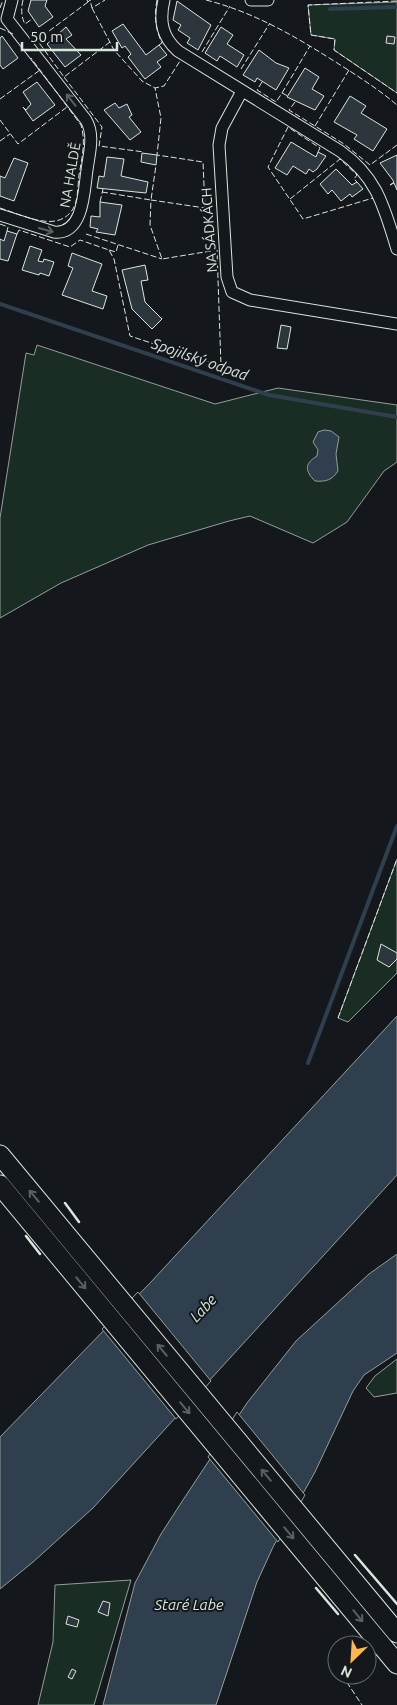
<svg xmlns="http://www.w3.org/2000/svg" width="397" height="1705" font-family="Ubuntu,sans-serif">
<rect width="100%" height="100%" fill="#14181c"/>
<path fill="#1a2d24" stroke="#939e99" d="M397 2V93L334 50 335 39 311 35 308 5Z
M37 345 215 404 278 388 397 405V462L384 471 347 522 313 543 250 516 229 521 148 545 61 583 0 618V518L26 353 34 355Z
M397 859V973L348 1022 338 1018Z
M397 1359V1393L374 1397 366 1388 375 1376Z
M131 1580 94 1705H38L53 1642 55 1585Z"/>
<path fill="#2f3f4d" stroke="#939e99" d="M324 430 331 431 339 437 336 454 338 471C332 480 326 482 315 481 305 471 304 464 317 456L318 450 313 442 318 432Z
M397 1016V1175L93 1508 33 1562 0 1589V1437L151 1282Z
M397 1254V1353L364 1375 353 1391 315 1472 273 1547 257 1582 216 1705H103L135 1583 161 1534 183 1500 247 1403 296 1341 369 1274Z"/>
<path fill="#14181c" stroke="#939e99" d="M138 1292 211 1381 176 1419 102 1329Z
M237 1412 305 1495 278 1542 208 1457Z"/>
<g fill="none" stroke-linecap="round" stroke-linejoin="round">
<path stroke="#2f3f4d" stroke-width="4" d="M330 9 397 7
M0 304 269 395 397 417
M308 1063 397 826"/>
</g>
<path fill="#2c363c" stroke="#d8e6dc" d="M31 0H47L45 6 53 17 39 27 28 11Z
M177 1 211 25 198 50 187 43 190 38 178 30 181 25 173 20Z
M123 24 146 55 159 45 167 55 157 62 161 67 145 79 128 57 131 54 125 46 122 48 112 31Z
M66 27 72 35 66 39 81 55 65 67 47 44Z
M221 27 233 35 227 44 244 55 237 67 220 56 217 61 205 53Z
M2 36 18 58 3 69 0 65V38Z
M387 36 395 37 394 44 386 43Z
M259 50 276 63 289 68 276 90 257 78 255 82 243 75Z
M305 68 319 77 312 89 324 96 315 110 287 97Z
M37 82 55 105 33 121 23 107 26 110 31 104 23 92Z
M350 96 366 106 361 113 387 129 373 151 354 139 357 135 334 122Z
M115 103 119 108 127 104 132 115 129 117 141 132 130 140 104 110Z
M291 142 316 157 318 152 326 156 317 169 313 172 309 169 306 174 293 166 287 175 275 168Z
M142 153 157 155 156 165 141 162Z
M397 155V190L394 183 390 185 394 182 392 179 380 163Z
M107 157 124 159 121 176 148 182 146 193 97 188 99 176 104 177Z
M14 158 28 163 14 201 0 196V176L5 178Z
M336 169 352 185 357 182 363 189 352 197 350 194 341 201 332 190 328 194 320 184Z
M100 202 122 205 115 235 96 232 98 229 90 227 91 216 100 217Z
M7 231 17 234 8 261 0 259V239L4 241Z
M30 246 42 250 38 261 43 262 44 259 54 262 49 276 40 273 39 275 22 270Z
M72 253 102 264 92 291 107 296 103 309 62 295 73 268 68 266Z
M145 265 148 280 141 281 145 302 162 319 152 329 132 309 122 270Z
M281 325 291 327 287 349 277 348Z
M381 944 397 953V959L389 967 377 960Z
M103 1601 110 1603 108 1616 98 1612Z
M68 1616 79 1620 77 1627 66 1624Z
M72 1669 76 1671 72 1679 68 1677Z"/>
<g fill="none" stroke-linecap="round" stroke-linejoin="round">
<defs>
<path id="minor" d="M164 0C159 21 162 37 178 51L340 151C377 177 384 207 397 249
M251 0H268
M7 19 12 0
M242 91 222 128 219 145 227 277 232 292 250 300 397 324
M0 215 54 232C84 235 84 190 87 170 89 154 95 135 86 120L7 19"/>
<path id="primary" d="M0 1155 397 1633
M0 1185 397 1664"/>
</defs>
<use href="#minor" stroke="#d8e6dc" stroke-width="13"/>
<use href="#primary" stroke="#d8e6dc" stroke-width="21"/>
<use href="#minor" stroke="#14181c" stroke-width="11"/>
<use href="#primary" stroke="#14181c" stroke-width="19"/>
<path stroke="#d8e6dc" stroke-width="1" stroke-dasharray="6 2.5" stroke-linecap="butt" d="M23 0C21 8 21 17 25 24L32 19
M87 0 88 2 90 0 92 8 105 0
M157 0C154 16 155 28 162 43L159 45
M206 0C253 12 293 35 334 61 356 75 377 88 397 105
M397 1 308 5 311 35 335 39 334 50 397 93
M88 2 37 40 64 77 110 42
M0 8 3 0
M92 8 114 50 142 81 155 88 164 86 180 61
M0 28 13 34
M202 52 230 6
M241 69 270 23
M64 77 102 127 99 146 144 152
M262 82 257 90 276 102 282 93 288 96
M282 93 310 46
M0 99 40 70
M295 102 289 110 344 144 370 165 397 145
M0 120 18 144 67 107
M315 126 349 70
M0 141 10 134
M318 152 320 148 288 127 268 167 303 219 373 198
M102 192 151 200 156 165
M290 199 340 159 357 175 354 179 357 182
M100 202 103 189
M0 208C23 215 61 236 75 205 78 196 78 184 79 175 82 158 86 142 81 125L31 58
M0 224 8 227 7 231
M17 234 19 230 70 247 80 240 109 250 114 259 130 336 221 366 217 250 162 259 150 225 151 200 205 208 203 162 157 155 161 118 155 88
M86 234 162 259
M109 250 116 252 118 245
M338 1018 397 859
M342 1675 362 1705"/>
<path stroke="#d8e6dc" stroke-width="2.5" d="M65 1203 79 1222
M26 1236 40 1254
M355 1555 397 1604
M316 1588 338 1614"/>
</g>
<defs><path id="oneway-shaft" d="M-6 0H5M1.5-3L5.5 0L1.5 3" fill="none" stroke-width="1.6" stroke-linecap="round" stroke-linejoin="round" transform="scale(1.25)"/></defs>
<g stroke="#59605f">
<use href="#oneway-shaft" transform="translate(71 100) rotate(-128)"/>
<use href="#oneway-shaft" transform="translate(46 230) rotate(16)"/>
<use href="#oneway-shaft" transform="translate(34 1196) rotate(-130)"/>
<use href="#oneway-shaft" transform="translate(81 1283) rotate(50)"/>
<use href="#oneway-shaft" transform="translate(162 1350) rotate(-130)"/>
<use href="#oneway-shaft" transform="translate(185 1408) rotate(50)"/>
<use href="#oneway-shaft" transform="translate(266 1475) rotate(-130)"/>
<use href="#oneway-shaft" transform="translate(289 1533) rotate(50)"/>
<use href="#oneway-shaft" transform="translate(358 1616) rotate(51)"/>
</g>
<g text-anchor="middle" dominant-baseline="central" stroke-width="4" stroke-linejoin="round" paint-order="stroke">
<g font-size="14" fill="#d8e6dc" stroke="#14181c">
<text transform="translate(70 175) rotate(-80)">NA HALDĚ</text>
<text transform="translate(209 230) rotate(-94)">NA SÁDKÁCH</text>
</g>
<g font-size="15" font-style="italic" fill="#d8e6dc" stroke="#14181c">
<text transform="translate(200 359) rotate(19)">Spojilský odpad</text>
<text transform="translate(203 1308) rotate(-47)">Labe</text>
<text x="189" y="1604">Staré Labe</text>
</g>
</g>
<g transform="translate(352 1660) rotate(205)"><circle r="24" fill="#14181c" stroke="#626a69"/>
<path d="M0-4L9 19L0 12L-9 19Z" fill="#ffb74d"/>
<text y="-8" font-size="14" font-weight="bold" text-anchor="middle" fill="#d8e6dc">N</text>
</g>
<path d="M22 42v8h95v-8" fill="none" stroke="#d8e6dc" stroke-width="2.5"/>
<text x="30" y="42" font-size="15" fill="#d8e6dc" stroke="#14181c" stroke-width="4" paint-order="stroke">50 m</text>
</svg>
